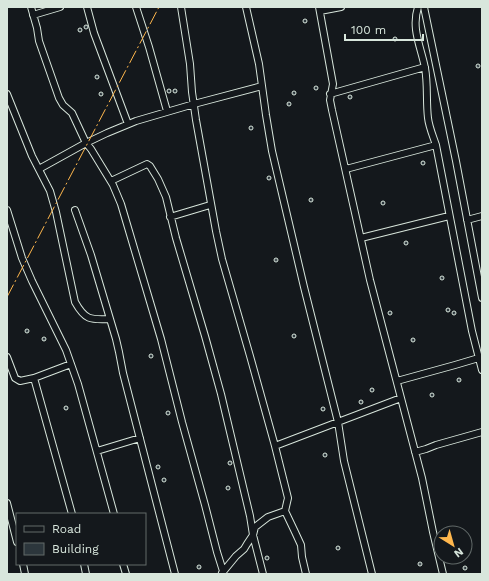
<svg xmlns="http://www.w3.org/2000/svg" width="489" height="581" font-family="'Work Sans',sans-serif">
<defs>
<pattern id="building-cross-hatch" width="8" height="8" patternUnits="userSpaceOnUse"><rect width="8" height="8" fill="#2c363c"/><path d="M0 0l8 8M0 8l8-8" fill="none" stroke="#4a5358"/></pattern>
</defs>
<rect width="100%" height="100%" fill="#14181c"/>
<path fill="url(#building-cross-hatch)" stroke="#d8e6dc" d="M303 21a2 2 0 1 1 4 0a2 2 0 1 1-4 0Z
M84 27a2 2 0 1 1 4 0a2 2 0 1 1-4 0Z
M78 30a2 2 0 1 1 4 0a2 2 0 1 1-4 0Z
M393 39a2 2 0 1 1 4 0a2 2 0 1 1-4 0Z
M476 66a2 2 0 1 1 4 0a2 2 0 1 1-4 0Z
M95 77a2 2 0 1 1 4 0a2 2 0 1 1-4 0Z
M314 88a2 2 0 1 1 4 0a2 2 0 1 1-4 0Z
M167 91a2 2 0 1 1 4 0a2 2 0 1 1-4 0Z
M173 91a2 2 0 1 1 4 0a2 2 0 1 1-4 0Z
M292 93a2 2 0 1 1 4 0a2 2 0 1 1-4 0Z
M99 94a2 2 0 1 1 4 0a2 2 0 1 1-4 0Z
M348 97a2 2 0 1 1 4 0a2 2 0 1 1-4 0Z
M287 104a2 2 0 1 1 4 0a2 2 0 1 1-4 0Z
M249 128a2 2 0 1 1 4 0a2 2 0 1 1-4 0Z
M421 163a2 2 0 1 1 4 0a2 2 0 1 1-4 0Z
M267 178a2 2 0 1 1 4 0a2 2 0 1 1-4 0Z
M309 200a2 2 0 1 1 4 0a2 2 0 1 1-4 0Z
M381 203a2 2 0 1 1 4 0a2 2 0 1 1-4 0Z
M404 243a2 2 0 1 1 4 0a2 2 0 1 1-4 0Z
M274 260a2 2 0 1 1 4 0a2 2 0 1 1-4 0Z
M440 278a2 2 0 1 1 4 0a2 2 0 1 1-4 0Z
M446 310a2 2 0 1 1 4 0a2 2 0 1 1-4 0Z
M388 313a2 2 0 1 1 4 0a2 2 0 1 1-4 0Z
M452 313a2 2 0 1 1 4 0a2 2 0 1 1-4 0Z
M25 331a2 2 0 1 1 4 0a2 2 0 1 1-4 0Z
M292 336a2 2 0 1 1 4 0a2 2 0 1 1-4 0Z
M42 339a2 2 0 1 1 4 0a2 2 0 1 1-4 0Z
M411 340a2 2 0 1 1 4 0a2 2 0 1 1-4 0Z
M149 356a2 2 0 1 1 4 0a2 2 0 1 1-4 0Z
M457 380a2 2 0 1 1 4 0a2 2 0 1 1-4 0Z
M370 390a2 2 0 1 1 4 0a2 2 0 1 1-4 0Z
M430 395a2 2 0 1 1 4 0a2 2 0 1 1-4 0Z
M359 402a2 2 0 1 1 4 0a2 2 0 1 1-4 0Z
M64 408a2 2 0 1 1 4 0a2 2 0 1 1-4 0Z
M321 409a2 2 0 1 1 4 0a2 2 0 1 1-4 0Z
M166 413a2 2 0 1 1 4 0a2 2 0 1 1-4 0Z
M323 455a2 2 0 1 1 4 0a2 2 0 1 1-4 0Z
M228 463a2 2 0 1 1 4 0a2 2 0 1 1-4 0Z
M156 467a2 2 0 1 1 4 0a2 2 0 1 1-4 0Z
M162 480a2 2 0 1 1 4 0a2 2 0 1 1-4 0Z
M226 488a2 2 0 1 1 4 0a2 2 0 1 1-4 0Z
M336 548a2 2 0 1 1 4 0a2 2 0 1 1-4 0Z
M265 558a2 2 0 1 1 4 0a2 2 0 1 1-4 0Z
M418 564a2 2 0 1 1 4 0a2 2 0 1 1-4 0Z
M197 567a2 2 0 1 1 4 0a2 2 0 1 1-4 0Z
M463 568a2 2 0 1 1 4 0a2 2 0 1 1-4 0Z"/>
<g fill="none" stroke-linecap="round" stroke-linejoin="round">
<defs>
<path id="minor" d="M31 7 37 28 39 41 59 98 63 105 72 113 86 143 91 149 113 185 121 204 161 339 182 422 205 505 217 552 223 571
M87 7 94 33 128 124
M136 7 149 47 167 111
M181 7 190 64 192 92 196 120 216 231 222 259 250 356 275 446 288 498 285 511 295 532 301 545 302 557 306 574
M246 7 259 64 266 115 272 151 304 287 338 422 344 461 372 574
M319 7 333 84 330 100 332 110 370 280 422 478 433 532 443 574
M418 7C411 29 421 47 425 68 428 84 426 101 428 118 429 127 433 136 436 145L472 331 482 370
M424 7 456 161 482 298
M320 11 341 7
M33 15 60 7
M7 94 32 156 50 191 56 212 75 302C85 320 90 320 110 319
M330 94 425 67
M39 169 86 143 107 133 136 121 194 104 262 86
M346 169 436 145
M111 181 147 164 150 166 158 179 166 197 176 238 205 336 221 394 250 516 253 535 263 574
M7 210 22 258 32 281 66 350 78 384 114 514
M75 210 91 255 116 339 119 352 123 373 175 574
M170 217 210 205
M467 220 482 216
M361 238 449 216
M7 357 15 378 20 381 34 378 71 364
M34 378 72 514
M397 381 455 365 482 357
M275 446 401 398
M97 451 140 438
M415 452 426 449 436 445 482 432
M7 503 17 542
M23 564 25 574
M84 564 86 574
M123 564 126 574
M222 573 236 556 244 549 247 544 253 535 255 527 268 517 285 511"/>
</defs>
<use href="#minor" stroke="#d8e6dc" stroke-width="8"/>
<use href="#minor" stroke="#14181c" stroke-width="6"/>
<path stroke="#ffb74d" stroke-width="1" stroke-dasharray="14 3 2 3" stroke-linecap="butt" d="M7 297 159 7"/>
</g>
<rect width="489" height="581" fill="none" stroke="#d8e6dc" stroke-width="16"/>
<rect x="16" y="513" width="130" height="52" fill="#14181c" stroke="#626a69"/>
<rect x="24" y="526" width="20" height="6" fill="#14181c" stroke="#626a69"/>
<text x="52" y="533" font-size="12" fill="#d8e6dc">Road</text>
<rect x="24" y="543" width="20" height="12" fill="#2c363c" stroke="#626a69"/>
<text x="52" y="553" font-size="12" fill="#d8e6dc">Building</text>
<g transform="translate(453 545) rotate(143)"><circle r="19" fill="#14181c" stroke="#626a69"/>
<path d="M0-3L7 15L0 10L-7 15Z" fill="#ffb74d"/>
<text y="-6" font-size="11" font-weight="bold" text-anchor="middle" fill="#d8e6dc">N</text>
</g>
<path d="M345 34v6h78v-6" fill="none" stroke="#d8e6dc" stroke-width="2"/>
<text x="351" y="34" font-size="12" fill="#d8e6dc" stroke="#14181c" stroke-width="3" paint-order="stroke">100 m</text>
</svg>
